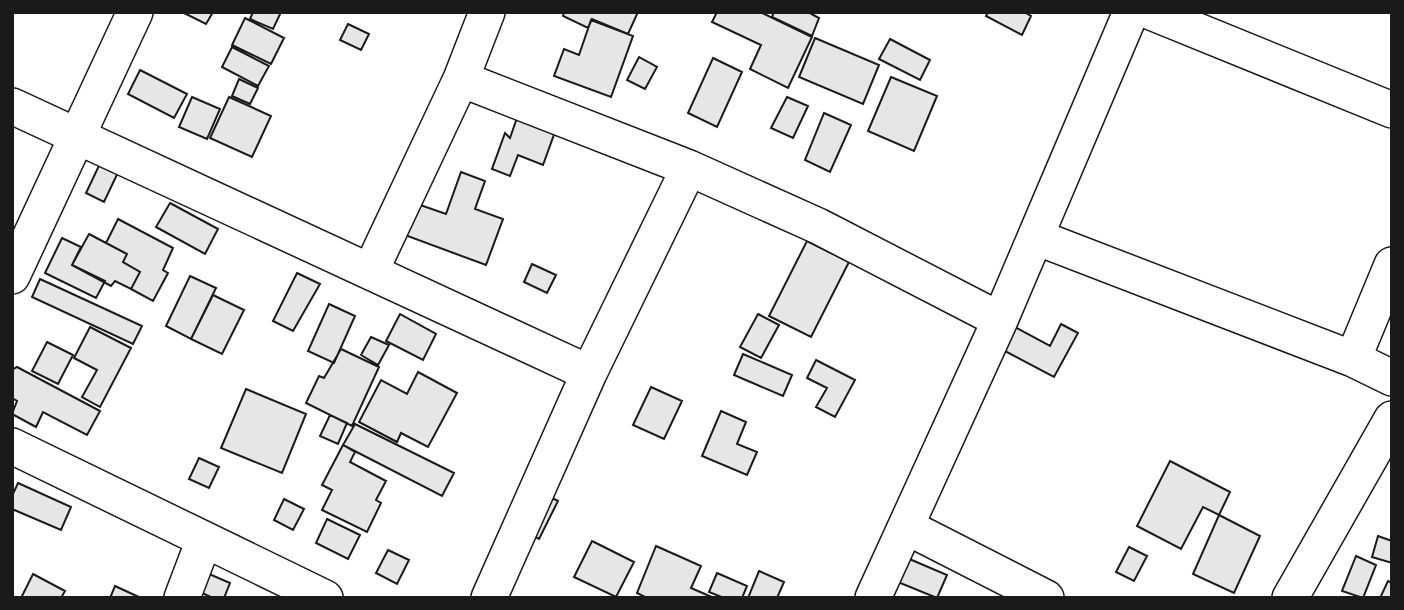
<svg xmlns="http://www.w3.org/2000/svg" width="1404" height="610" font-family="'Asap Condensed',sans-serif">
<rect width="100%" height="100%" fill="#fff"/>
<path fill="#e6e6e6" stroke="#1a1a1a" stroke-width="2" d="M182 12H213L206 24Z
M253 12H281L273 29 250 19Z
M564 12H638L628 34 592 19 588 28 563 16Z
M717 12H760L812 37 788 88 750 69 761 45 712 22Z
M774 12H808L819 18 812 36 772 17Z
M988 12H1024L1031 16 1022 35 986 16Z
M245 18 284 38 271 64 232 45Z
M591 20 633 36 611 97 554 76 564 49 579 55Z
M348 24 369 34 361 50 340 40Z
M815 38 879 65 863 104 799 77Z
M890 39 930 60 920 80 879 59Z
M232 47 269 66 258 86 222 67Z
M639 57 657 67 645 89 627 80Z
M713 58 742 72 717 127 688 113Z
M140 70 187 94 174 118 128 94Z
M891 77 937 96 914 151 868 131Z
M239 79 258 88 250 104 232 96Z
M192 97 220 109 207 139 179 127Z
M229 97 271 116 252 157 210 138Z
M787 97 808 106 793 138 771 128Z
M824 113 851 125 830 172 805 160Z
M518 115 556 129 543 165 518 155 510 176 492 169 505 133 510 138Z
M104 155 122 164 104 202 86 193Z
M461 172 485 181 475 209 503 219 486 265 394 231 406 200 446 214Z
M170 203 218 229 205 254 156 227Z
M118 219 173 248 163 270 168 273 153 301 131 289 140 272 123 262 127 254 106 243Z
M89 234 127 254 123 262 140 272 131 289 115 281 111 286 72 265Z
M62 238 81 247 72 265 105 281 96 298 45 273Z
M807 241 849 262 811 337 769 316Z
M532 264 556 275 547 293 524 282Z
M297 273 320 284 293 331 273 321Z
M190 276 216 288 191 339 166 326Z
M40 279 142 326 133 344 32 297Z
M213 295 244 310 222 354 191 339Z
M329 304 355 316 334 363 308 351Z
M400 314 436 334 423 360 386 341Z
M758 314 779 325 761 358 740 347Z
M1061 324 1078 333 1054 377 1003 350 1015 327 1050 346Z
M90 327 131 348 100 407 82 397 97 370 74 358Z
M371 337 389 345 378 365 361 355Z
M47 342 73 355 58 384 32 371Z
M341 349 379 367 352 426 306 403 319 376 324 378Z
M743 354 792 375 783 396 734 375Z
M816 360 855 380 835 417 816 407 827 388 807 378Z
M17 367 100 411 87 435 43 412 36 427 12 414 17 401 12 398V370Z
M418 372 457 393 428 447 401 433 397 442 359 422 381 380 407 394Z
M651 387 682 401 664 439 633 425Z
M246 389 306 414 282 473 221 448Z
M721 411 746 422 737 444 757 452 747 475 702 456Z
M330 415 347 423 338 444 320 436Z
M355 424 454 473 442 496 343 445Z
M343 445 355 452 350 462 386 481 376 500 381 503 367 532 322 510 332 490 322 485Z
M199 458 219 467 209 488 189 479Z
M1170 461 1230 492 1219 515 1203 507 1181 549 1137 526Z
M18 483 71 507 61 530 12 509V496Z
M535 489 558 501 539 539 515 527Z
M284 499 304 509 293 530 274 520Z
M1219 515 1260 536 1234 593 1193 574Z
M327 519 360 535 348 559 316 543Z
M1378 536 1392 541V563L1372 557Z
M592 541 634 562 616 597 574 577Z
M656 546 701 566 691 588 714 598H647L637 593Z
M1129 547 1147 556 1134 581 1116 572Z
M388 550 409 560 397 584 376 573Z
M893 552 947 575 937 598 883 576Z
M1356 556 1376 565 1363 598 1342 591Z
M200 570 230 583 224 598H213L191 588Z
M759 571 784 582 777 598H748Z
M717 573 747 586 742 598H724L709 592Z
M33 574 65 591 61 598H21Z
M1388 581 1392 583V598H1380Z
M115 586 141 598H110Z"/>
<g fill="none" stroke-linecap="round" stroke-linejoin="round">
<defs>
<path id="street" d="M1151 12 1392 110
M461 79 689 168 818 226 1000 320
M12 106 589 373
M1036 237 1353 359 1392 378
M371 270 461 79 487 12
M12 276 135 12
M1353 359 1392 265
M12 446 325 598
M907 527 1046 598
M182 598 204 540
M489 598 589 373 689 168
M873 598 1000 320 1131 12
M1290 598 1392 419"/>
</defs>
<use href="#street" stroke="#1a1a1a" stroke-width="38"/>
<use href="#street" stroke="#fff" stroke-width="35"/>
</g>
<rect width="1404" height="610" fill="none" stroke="#1a1a1a" stroke-width="28"/>
</svg>
